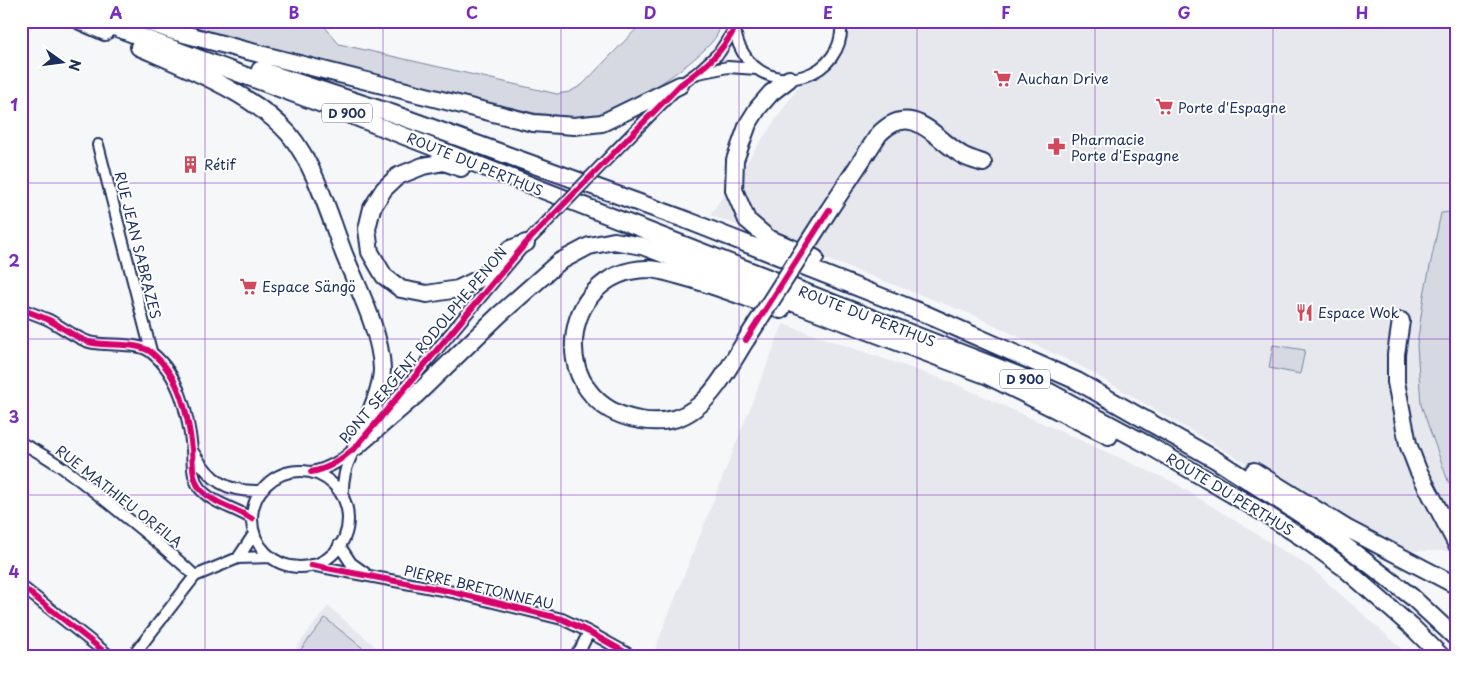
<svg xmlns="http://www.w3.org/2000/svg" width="1478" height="678" font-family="'Playpen Sans',sans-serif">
<rect width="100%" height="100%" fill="#f6f7f9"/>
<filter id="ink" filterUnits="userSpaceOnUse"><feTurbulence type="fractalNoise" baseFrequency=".02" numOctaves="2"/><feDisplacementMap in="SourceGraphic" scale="10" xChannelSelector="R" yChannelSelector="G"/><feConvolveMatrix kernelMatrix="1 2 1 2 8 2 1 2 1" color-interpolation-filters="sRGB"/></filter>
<g filter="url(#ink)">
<path fill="#e6e8ee" d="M850 21H1457V213L1451 212 1441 213 1417 345 1421 405 1448 481 1457 494V551H1396L1084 368 971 314 710 215 805 77Z
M783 324 951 382 1173 482 1311 568 1411 657H652Z
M328 606 388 657H289Z"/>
<path fill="#d6d9e2" stroke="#7884a0" d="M165 21H320L339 44 557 94 569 92 582 85 644 21H721C720 25 720 29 718 33 708 56 624 111 600 115 578 119 556 115 534 113L242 42Z
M1451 212 1457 213V494L1448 481 1421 405 1417 345 1424 295 1441 213Z
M1273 345 1305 350 1300 374 1269 368Z
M325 618 374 657H295Z"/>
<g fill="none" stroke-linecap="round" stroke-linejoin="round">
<defs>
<path id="street" d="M736 21C734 31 737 42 742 51 769 101 847 78 841 21
M698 73 728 67 757 69
M98 145 151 351
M614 152 680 85 697 73 719 53 735 28
M21 309C31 313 40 316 49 320 62 327 76 338 89 342 107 347 139 341 152 353 180 376 188 414 192 449 193 463 191 480 202 491 216 505 236 508 252 519
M377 421 526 243 539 230
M21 443C56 460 85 484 116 509 143 531 170 552 195 576
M193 452C211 481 225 492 260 491
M252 519a48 48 0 1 1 96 0a48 48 0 1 1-96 0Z
M311 472C329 469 347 458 358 444
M343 496C342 478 346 466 354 450
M339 545 351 563 365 573
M238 558 254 534
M311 565 453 592 562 619 589 632 634 657
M21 586 111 657
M132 657 195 576 238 558 271 557
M573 657 580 650 589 632"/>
<path id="primary" d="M80 21 105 32
M98 21 335 109 1020 376 1148 445 1269 516 1306 540 1343 567 1413 628 1442 657
M145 21 173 31 240 49 533 123 574 126 602 123 680 85
M139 47C187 68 254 94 289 134 315 165 330 217 344 254 358 288 381 333 382 369 382 391 365 424 357 444
M260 70 391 113 681 218 923 313 1077 381 1216 460 1322 528 1412 597 1457 639
M789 79 771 93 758 108 748 124 735 160 734 190 747 220 768 238 815 258
M461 168 444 162 423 166 398 176 384 189 372 208 367 229 370 252 384 276 401 289 427 294 458 289 483 277 510 249 526 243
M829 210 879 134C913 99 936 141 964 156 970 159 977 161 983 163
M1401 321 1396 354V382L1408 444 1418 470 1457 545
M746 340C732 362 715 395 694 409 678 421 658 423 640 420 544 404 558 271 647 269 657 269 667 272 677 275 712 284 746 298 781 310
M356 447 415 396 499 315 559 262 589 246 614 241 642 246 988 376 1109 436
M1254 471 1346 528 1457 586"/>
</defs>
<use href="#street" stroke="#1b2f5e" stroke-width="14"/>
<use href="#primary" stroke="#1b2f5e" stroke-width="20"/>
<use href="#street" stroke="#fff" stroke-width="10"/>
<use href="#primary" stroke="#fff" stroke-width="16"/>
<defs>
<path id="street-bridge" d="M539 230 614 152"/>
<path id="primary-bridge" d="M746 340 829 210"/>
</defs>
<use href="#street-bridge" stroke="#1b2f5e" stroke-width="14" stroke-linecap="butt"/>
<use href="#primary-bridge" stroke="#1b2f5e" stroke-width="20" stroke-linecap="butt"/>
<use href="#street-bridge" stroke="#fff" stroke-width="10"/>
<use href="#primary-bridge" stroke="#fff" stroke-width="16"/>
<defs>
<path id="cycleway" d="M21 309C31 313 40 316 49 320 62 327 76 338 89 342 107 347 139 341 152 353 180 376 188 414 192 449 193 463 191 480 202 491 216 505 236 508 252 519
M746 340 829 210
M311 472C330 469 341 459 356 447L526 243 680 85C705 67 720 55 735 28
M311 565 453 592 562 619 589 632 634 657
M21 586 111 657"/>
</defs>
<use href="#cycleway" stroke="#fff" stroke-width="9"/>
<use href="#cycleway" stroke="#d6006c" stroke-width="6"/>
</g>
</g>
<path fill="none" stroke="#7b2cbf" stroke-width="1" stroke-opacity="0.55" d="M205 21V657M383 21V657M561 21V657M739 21V657M917 21V657M1095 21V657M1273 21V657M21 183H1457M21 339H1457M21 495H1457"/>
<defs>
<symbol id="supermarket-bare" viewBox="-9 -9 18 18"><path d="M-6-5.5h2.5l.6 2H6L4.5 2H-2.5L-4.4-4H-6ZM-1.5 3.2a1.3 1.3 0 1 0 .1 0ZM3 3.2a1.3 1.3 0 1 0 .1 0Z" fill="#d1495b" stroke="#fff" stroke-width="2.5" paint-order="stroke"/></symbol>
<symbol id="pharmacy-bare" viewBox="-9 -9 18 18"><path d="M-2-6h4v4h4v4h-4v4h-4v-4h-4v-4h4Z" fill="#d1495b" stroke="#fff" stroke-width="2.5" paint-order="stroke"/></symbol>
<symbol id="building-bare" viewBox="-9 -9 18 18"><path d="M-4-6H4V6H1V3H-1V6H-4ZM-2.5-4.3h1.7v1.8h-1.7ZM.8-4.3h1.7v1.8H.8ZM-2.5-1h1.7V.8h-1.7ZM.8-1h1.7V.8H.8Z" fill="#d1495b" stroke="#fff" stroke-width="2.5" paint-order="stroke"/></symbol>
<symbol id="restaurant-bare" viewBox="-9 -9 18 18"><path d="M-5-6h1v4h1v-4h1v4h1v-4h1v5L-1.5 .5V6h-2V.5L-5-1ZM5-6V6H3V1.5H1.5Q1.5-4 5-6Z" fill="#d1495b" stroke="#fff" stroke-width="2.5" paint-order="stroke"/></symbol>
</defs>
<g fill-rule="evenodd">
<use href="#supermarket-bare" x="990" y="66" width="25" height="25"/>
<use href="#supermarket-bare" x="1152" y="94" width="25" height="25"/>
<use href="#pharmacy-bare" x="1044" y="134" width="25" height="25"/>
<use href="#building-bare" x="178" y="152" width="25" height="25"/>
<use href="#supermarket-bare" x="236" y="274" width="25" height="25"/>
<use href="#restaurant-bare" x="1292" y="300" width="25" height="25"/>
</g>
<g text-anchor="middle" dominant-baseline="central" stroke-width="4" stroke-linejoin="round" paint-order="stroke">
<g fill="#fff" stroke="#5f6d8e" stroke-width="1">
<rect x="322" y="103.5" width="50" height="19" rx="4"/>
<rect x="1000" y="369.5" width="50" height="19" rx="4"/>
</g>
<g font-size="12" font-weight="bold" fill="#1b2f5e">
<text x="347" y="113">D 900</text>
<text x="1025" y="379">D 900</text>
</g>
<g font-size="14" fill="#1b2f5e" stroke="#fff" text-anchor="start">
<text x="1017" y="78">Auchan Drive</text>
<text x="1178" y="107">Porte d'Espagne</text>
<text x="1071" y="139">Pharmacie<tspan x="1071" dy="16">Porte d'Espagne</tspan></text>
<text x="204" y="164">Rétif</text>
<text x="262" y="286">Espace Sängö</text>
<text x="1318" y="312">Espace Wok</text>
</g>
<g font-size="14" fill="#1b2f5e" stroke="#fff">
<text transform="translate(475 164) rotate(22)">ROUTE DU PERTHUS</text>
<text transform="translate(138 245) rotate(76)">RUE JEAN SABRAZES</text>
<text transform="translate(867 316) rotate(21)">ROUTE DU PERTHUS</text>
<text transform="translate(423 345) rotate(-50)">PONT SERGENT RODOLPHE PENON</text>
<text transform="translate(1230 494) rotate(31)">ROUTE DU PERTHUS</text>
<text transform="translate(119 496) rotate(38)">RUE MATHIEU ORFILA</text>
<text transform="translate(479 587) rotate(13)">PIERRE BRETONNEAU</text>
</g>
</g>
<rect width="1478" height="678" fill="none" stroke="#fff" stroke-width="55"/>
<g transform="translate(62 62) rotate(104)" stroke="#ffffff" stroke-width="4" paint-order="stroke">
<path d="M0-4L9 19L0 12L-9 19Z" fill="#1b2f5e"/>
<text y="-8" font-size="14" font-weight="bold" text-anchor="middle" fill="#1b2f5e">N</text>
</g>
<rect x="28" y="28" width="1422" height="622" fill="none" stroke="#7b2cbf" stroke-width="2"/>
<g font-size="16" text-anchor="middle" font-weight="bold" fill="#7b2cbf">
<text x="116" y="19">A</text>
<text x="294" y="19">B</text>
<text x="472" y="19">C</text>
<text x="650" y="19">D</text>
<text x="828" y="19">E</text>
<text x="1006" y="19">F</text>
<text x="1184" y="19">G</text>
<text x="1362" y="19">H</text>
<text x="14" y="111">1</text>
<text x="14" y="267">2</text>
<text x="14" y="423">3</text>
<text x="14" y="578">4</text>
</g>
</svg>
